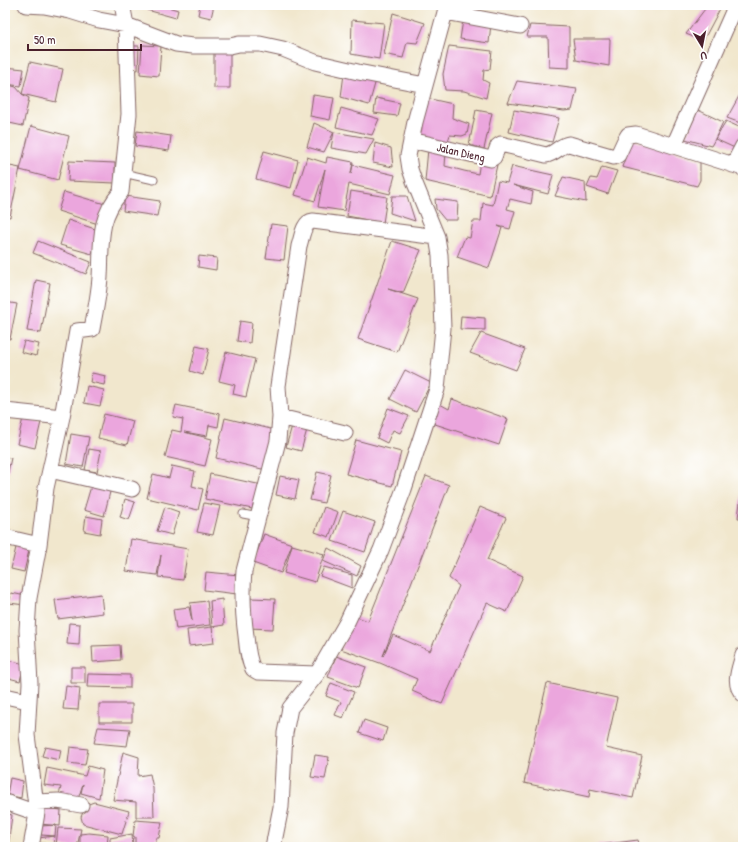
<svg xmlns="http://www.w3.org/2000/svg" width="748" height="852" font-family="'Patrick Hand',sans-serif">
<rect width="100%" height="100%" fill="#fff"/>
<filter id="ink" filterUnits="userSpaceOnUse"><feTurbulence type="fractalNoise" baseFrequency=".025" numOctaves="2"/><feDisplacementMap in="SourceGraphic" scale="8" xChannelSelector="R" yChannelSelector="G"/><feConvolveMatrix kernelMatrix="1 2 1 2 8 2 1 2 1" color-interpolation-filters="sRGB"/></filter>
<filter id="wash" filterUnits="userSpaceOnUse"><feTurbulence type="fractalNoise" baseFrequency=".012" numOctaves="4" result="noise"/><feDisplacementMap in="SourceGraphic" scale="16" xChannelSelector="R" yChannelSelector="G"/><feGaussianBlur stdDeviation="0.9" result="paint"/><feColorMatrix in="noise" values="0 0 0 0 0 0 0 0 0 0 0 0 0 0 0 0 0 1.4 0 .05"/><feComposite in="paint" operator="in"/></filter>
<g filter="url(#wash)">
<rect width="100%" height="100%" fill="#f1e7cd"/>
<g id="blocks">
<path fill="#eba6dd" d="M149 5H161L178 10 176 18 147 10Z
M200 5H214L211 18 198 15Z
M708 5H722L703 41 686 34Z
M393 13 425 23 417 43 407 42 403 58 384 54Z
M352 20 384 23 379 59 351 54Z
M463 20 491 23 489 43 460 39Z
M530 25 569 27V68L549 67 548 37H527Z
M573 39H610L609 66 576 60Z
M142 45 161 46 159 76 140 74Z
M132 46H139L138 70 130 69Z
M214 46H230V88H214Z
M449 46 492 51 490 69 484 70 483 80 489 83 486 98 464 91 445 90 443 74Z
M30 62 63 69 56 102 22 94Z
M5 67 24 69 21 86 5 84Z
M344 74 376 80 369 105 341 97Z
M517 81 577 89 572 110 564 111 508 103Z
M5 84 16 87 22 94 29 98 23 126 5 122Z
M743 89V124L727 118Z
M313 95 334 98 330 120 310 116Z
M376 98 400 103 397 116 374 113Z
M426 98 453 104 452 118 469 124 467 134 462 136 450 135 447 144 415 137Z
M341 108 379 119 372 135 336 127Z
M476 110 492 113 484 149 469 145Z
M514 110 559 118 552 142 509 132Z
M698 110 723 122 715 139 726 121 743 129V139L737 149 715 139 711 146 685 139Z
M314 123 334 132 324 152 307 147Z
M31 126 69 136 58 180 20 170Z
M137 131 171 136 169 151 135 146Z
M334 132 374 139 366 154 331 148Z
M632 139 700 160V180L697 186 622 167Z
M375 143 391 148 393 167 373 163Z
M428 149 446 152 445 166 464 171 478 174 480 161 497 165 490 196 425 181Z
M264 151 298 160 291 188 256 179Z
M307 157 326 163 327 157 353 162 351 174 353 165 395 175 390 194 349 184 344 211 318 207 325 169 315 201 295 195Z
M69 161 115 163V183L68 181Z
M5 165 20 168 10 217 5 216Z
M512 166 553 175 548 194 513 185 533 192 531 204 510 199 507 209 515 211 510 229 498 226 502 228 489 268 457 257 465 237 470 238 473 221H481L483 203 493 205 498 181 507 183Z
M602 167 617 171 608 194 587 187 591 178 597 179Z
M563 177 585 182 586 202 555 196Z
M351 191 387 197 383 223 347 216Z
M64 192 105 204 98 224 58 211Z
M125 196 160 201 157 216 123 211Z
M392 196H407L415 221 390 213Z
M435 199 458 202 457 220H445L436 209Z
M68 220 98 230 92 254 60 245Z
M271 224 288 226 284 260 266 258Z
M38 241 91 262 86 274 33 253Z
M392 241 421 250 403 293 388 289 418 299 397 352 358 339Z
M199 256 217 258 216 270 198 267Z
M36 280 50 283 41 333 27 331Z
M5 302 17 304 10 339 5 338Z
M461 316 485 318V330L460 329Z
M240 321 252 323 250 343 237 341Z
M481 333 525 349 516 370 470 353Z
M24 341 39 344 36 356 21 352Z
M196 346 209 349 203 375 190 371Z
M226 352 255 359 246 397 233 394 235 385 219 381Z
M405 370 431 383 416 412 390 399Z
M92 373 106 376 104 385 90 382Z
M87 386 104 390 100 406 84 403Z
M452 399 508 419 499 445 432 423 438 403 449 409Z
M176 405 220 414 218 427 209 425 207 436 184 432 212 439 205 466 165 457 172 430 181 432 183 419 173 417Z
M388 408 409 416 400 433 393 430 387 443 377 438Z
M104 414 133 421 127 445 98 438Z
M23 418 41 422 35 448 17 444Z
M225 418 275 430 266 470 216 458Z
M293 422 308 426 301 451 286 447Z
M71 434 89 437 83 467 66 464Z
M356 440 401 452 392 486 346 474Z
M89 449 101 451 97 472 85 470Z
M5 457 11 458 6 481H5Z
M172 466 195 471 192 486 203 489 198 510 147 498 153 474 169 478Z
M317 472 331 475 324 503 310 500Z
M210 474 262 485 257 510 205 499Z
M280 476 299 480 295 499 276 495Z
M426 476 449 485 383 656 393 635 430 651 459 586 449 578 480 507 506 518 487 560 523 576 507 612 487 603 442 704 412 691 417 679 380 663 341 649 354 616 368 621Z
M92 483 111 488 104 516 84 510Z
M741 494H743V518H738Z
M125 499 135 502 129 520 120 517Z
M204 503 220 506 213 535 197 532Z
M165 507 179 512 172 535 157 531Z
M324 507 338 512 329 537 315 532Z
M343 511 375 522 365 552 332 541Z
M86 516 102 519 100 534 84 531Z
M264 534 292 544 281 573 253 563Z
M131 539 188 549 183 580 158 577 161 555 157 575 126 571Z
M17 543 30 546 24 572 11 569Z
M292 545 324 554 315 582 284 573Z
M328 548 361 566 357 576 323 561Z
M324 567 352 575V588L320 576Z
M206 572 239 575 237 594 204 590Z
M11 593 26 596 25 605 9 603Z
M101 594 103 613 58 619 55 600Z
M251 598 275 599 273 629 248 628Z
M222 599 224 625 212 627 210 601Z
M207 601 210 625 176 629 173 609 189 607 192 621 190 603Z
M69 623 80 624 79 645 67 644Z
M212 627 214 643 189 646 187 630Z
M120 645 121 660 93 662 92 646Z
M336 656 366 667 358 688 328 677Z
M5 659 24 664 20 681 5 677Z
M71 667H85V683H71Z
M88 674 130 675V688L87 687Z
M331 683 354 692 343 718 335 715 341 702 326 696Z
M547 683 617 698 606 748 642 756 633 798 590 789 589 797 524 783Z
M66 686 80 688 78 710 63 709Z
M99 704H132V722H99Z
M364 720 387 728 383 741 359 733Z
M98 727 130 729 127 746 94 743Z
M45 747 61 750 59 760 42 756Z
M70 747 88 749 85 765 68 763Z
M123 752 139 757 138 776 150 774 153 788 154 817H136V802L113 800Z
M315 755 329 757 325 779 311 777Z
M88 766 103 770 99 798 81 793 83 784 77 802 58 799 61 787 44 785 47 768 85 776Z
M10 778 23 781 21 798 7 795Z
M94 802 129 811 122 834 83 824 81 817 86 805Z
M43 808 61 810 60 826 40 824Z
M5 813 12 815 8 847H5Z
M135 820 162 822 159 838H156V847H135V837L133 836Z
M56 825 55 836 54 844 39 843 38 838 55 836 41 835V826Z
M58 828 81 829 77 847 56 846Z
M89 833 108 835 107 847H80V834Z
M132 834 133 847H110V838Z
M638 840 640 847H592V846Z"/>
</g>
</g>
<g filter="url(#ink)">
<use href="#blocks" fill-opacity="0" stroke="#846564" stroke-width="1"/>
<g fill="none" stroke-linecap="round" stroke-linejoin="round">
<defs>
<path id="service" d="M123 173 154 180
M243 514 259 517"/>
<path id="minor" d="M26 5 44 6 70 11 99 20 126 25 176 44 193 46H230L239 44H260L283 49 315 62 358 72 425 85
M445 12 520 26
M411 140 491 159 494 157 498 146 501 144 546 155C555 154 560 145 569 144L614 157 618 155 625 140 628 135 636 134 743 168
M674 145 736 5
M733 165 743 146
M5 411 62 417
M280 417 345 433
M50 470 132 489
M5 537 39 545
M743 655C740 668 732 683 743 694
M317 674 258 672 253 669C248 659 247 647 246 636 243 614 242 593 244 571L278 441 280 417 278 386 299 246C302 237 303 222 313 221L437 237
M5 696 28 701
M5 802 37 813
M36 802 58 801 81 805
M31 847 37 813 27 735 30 683 27 630 29 598 39 545 46 488 62 417 77 331 92 329C95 312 99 294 100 277 102 244 97 219 121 192L129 114 126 25 123 9 124 5
M273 847 281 807 285 733 290 708 317 674 347 622 381 550 404 489 437 389 443 328 440 255 437 237 414 181 410 169 408 156 415 122 447 5"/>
</defs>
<use href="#service" stroke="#846564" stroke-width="9"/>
<use href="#minor" stroke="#846564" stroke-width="17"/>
<use href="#service" stroke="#fff" stroke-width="7"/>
<use href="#minor" stroke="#fff" stroke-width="15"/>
</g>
</g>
<g text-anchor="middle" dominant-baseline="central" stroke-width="4" stroke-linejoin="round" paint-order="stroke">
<g font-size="12" fill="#4a1f2b" stroke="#fff">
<text transform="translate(461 152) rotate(13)">Jalan Dieng</text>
</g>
</g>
<rect width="748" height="852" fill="none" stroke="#fff" stroke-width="20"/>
<g transform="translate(702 46) rotate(170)" stroke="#ffffff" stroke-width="3" paint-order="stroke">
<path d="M0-3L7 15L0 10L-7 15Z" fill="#4a1f2b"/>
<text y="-6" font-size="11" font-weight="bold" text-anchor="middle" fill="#4a1f2b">U</text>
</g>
<path d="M28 44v6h113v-6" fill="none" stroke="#4a1f2b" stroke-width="2"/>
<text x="34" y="44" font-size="12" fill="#4a1f2b" stroke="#ffffff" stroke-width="3" paint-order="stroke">50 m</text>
</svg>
